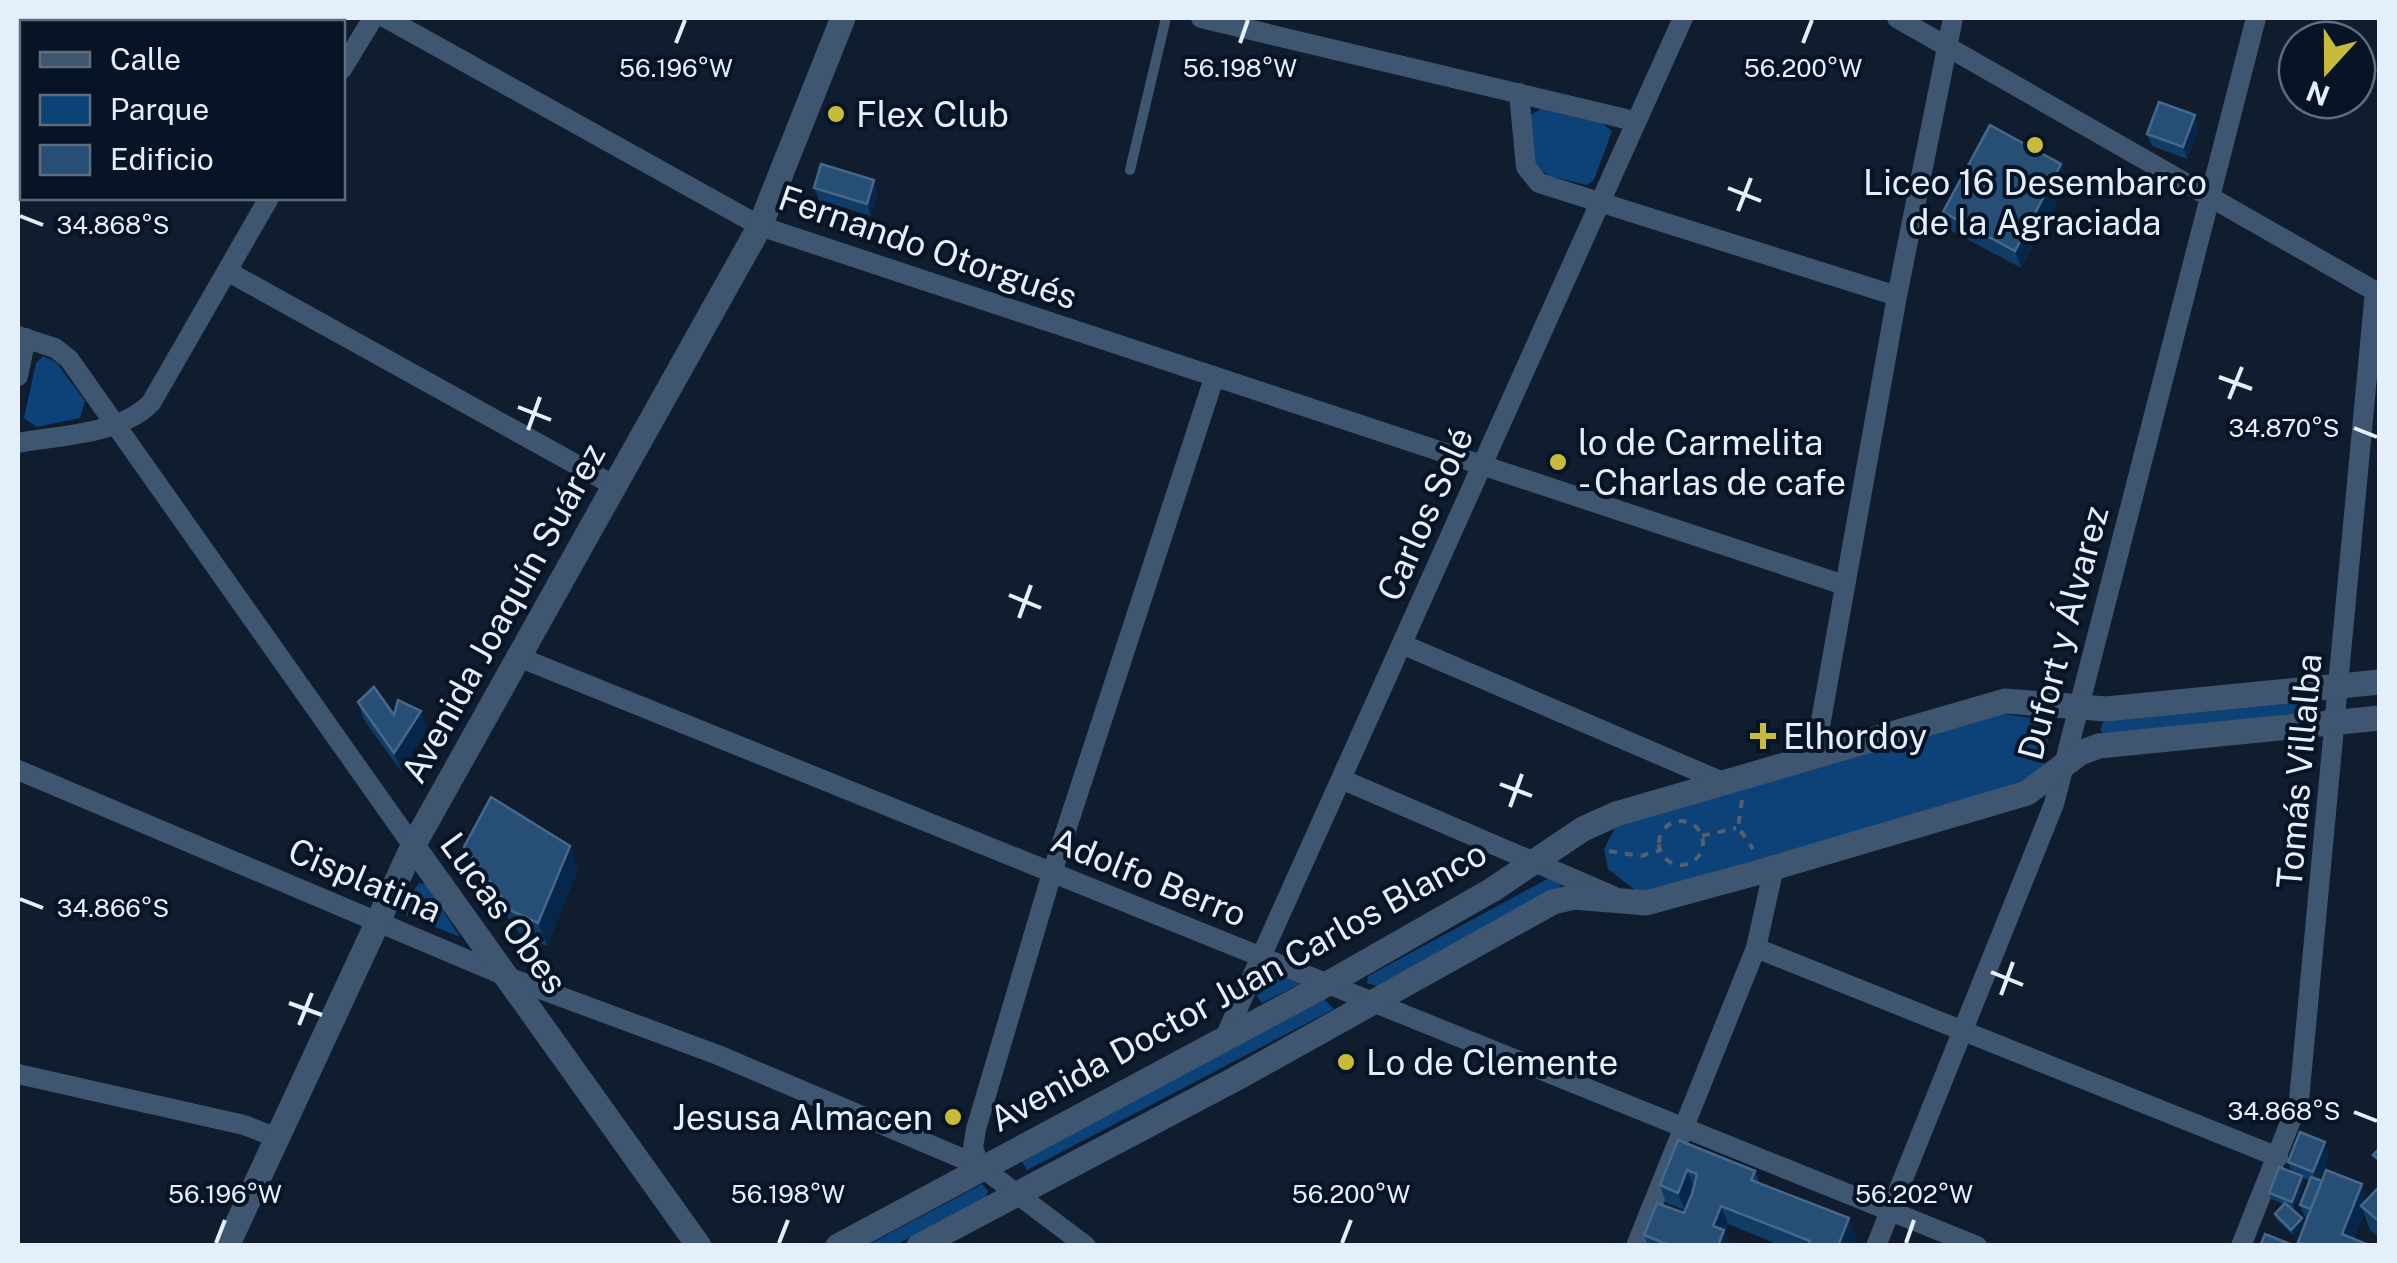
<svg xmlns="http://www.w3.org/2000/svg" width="2397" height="1263" font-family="'Public Sans',sans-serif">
<rect width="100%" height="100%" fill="#0f1d2f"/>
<path fill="#0c4277" d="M1541 109 1603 124 1612 131 1594 180 1587 185 1549 176 1535 165 1530 115Z
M43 356 56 362 85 401 80 418 37 427 24 418 36 363Z
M2316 701 2317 713 2104 734 2100 730 2103 722 2110 721Z
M2004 714 2033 718 2048 740 2044 768 2018 787 1639 893 1608 869 1604 849 1617 824Z
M1551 877 1561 882 1560 889 1377 986 1367 983 1368 976Z
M419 883 426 884 460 937 406 915 404 906Z
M1272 971 1298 979 1300 984 1262 1003 1257 996Z
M1324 999 1334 1009 1027 1170 1021 1160Z
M982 1184 988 1191 986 1197 895 1245 866 1246Z"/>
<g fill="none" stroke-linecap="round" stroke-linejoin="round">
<path stroke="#546070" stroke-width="4" stroke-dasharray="8 8" stroke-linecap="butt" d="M1742 800 1738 827 1753 849
M1659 843a22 22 0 1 1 44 0a22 22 0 1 1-44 0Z
M1702 836 1736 828
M1609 851 1641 856 1660 850"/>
<path stroke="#3f5671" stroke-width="10" d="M1130 170 1166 18"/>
<path stroke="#3f5671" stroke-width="20" d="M386 18 760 226 1844 585
M1201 18 1634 121
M1897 18 2380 294
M18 20 30 22
M342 69 373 18
M1519 93 1526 167 1539 183 1897 296
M227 271 613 485
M18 336 55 348 69 359 413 846
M18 376 26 338
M18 443C60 435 119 435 151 403L269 198
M1404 645 1725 783
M521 658 1977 1246
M1815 754 1897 296 1953 18
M18 770 508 977 718 1055 980 1166 1086 1246
M1341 779 1613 896
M1756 948 2278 1157
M1225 1037 1683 18
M18 1074 244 1125 275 1137
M980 1166 973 1148 976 1129 1052 873 1214 378
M1636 1246 1756 948 1774 867
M1876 1246 2054 804 2256 18
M2241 1246 2299 1100 2375 291"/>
<path stroke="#3f5671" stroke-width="25" d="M413 846 699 1246
M227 1246 413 846 760 226 843 18
M838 1246 1327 984 1492 890 1583 829 1616 814 2005 701 2106 709 2380 682
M919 1246 1237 1078 1553 902 1574 897 1646 903 1756 873 2027 793 2080 753 2099 746 2380 718"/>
</g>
<path fill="#103c66" d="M2199 127 2187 159 2152 146 2147 134Z
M2068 182 2021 268 1950 230 1943 212Z
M814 188 878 192 871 216 819 200Z
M358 702 394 715 421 711 427 729 401 771 364 720Z
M570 846 578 869 547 946 520 934 473 870 464 847Z
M1678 1140 1755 1171 1759 1183 1856 1236 1852 1246H1782L1728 1224 1725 1231 1730 1246H1648L1644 1235 1684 1213 1685 1210 1666 1203 1660 1185Z
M2329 1154 2319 1180 2362 1184 2367 1200 2380 1186V1238L2370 1230 2364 1213 2354 1239 2371 1246H2300L2298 1242 2308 1218 2305 1217 2300 1205 2310 1181 2303 1178 2304 1182 2294 1208 2290 1207 2302 1218 2304 1224 2294 1236 2277 1220 2275 1214 2284 1204 2271 1199 2269 1193 2292 1172 2288 1162Z"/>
<path fill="#062749" d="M19 23 22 32 21 79 18 69V32Z
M2195 115 2199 127 2187 159 2183 147Z
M2061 164 2068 182 2021 268 2015 251Z
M874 180 878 192 871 216 867 204Z
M421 711 427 729 401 771 394 753Z
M570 846 578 869 547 946 538 923Z
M2325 1142 2329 1154 2317 1184 2313 1172Z
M1687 1170 1694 1188 1685 1210 1678 1193Z
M2302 1176 2304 1182 2294 1208 2292 1202Z
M2362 1184 2368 1202 2361 1206 2364 1213 2351 1246 2342 1234Z
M1721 1206 1728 1224 1725 1231 1730 1246H1718L1713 1226Z
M1849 1218 1856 1236 1852 1246H1838Z
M2302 1218 2304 1224 2294 1236 2291 1230Z"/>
<path fill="#274f76" stroke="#45688b" stroke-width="2.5" d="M2159 102 2195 115 2183 147 2147 134Z
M1990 125 2061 164 2015 251 1943 212Z
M821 164 874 180 867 204 814 188Z
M374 687 394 715 398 700 421 711 394 753 358 702Z
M491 797 570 846 538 923 512 911 464 847Z
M2300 1132 2325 1142 2313 1172 2288 1162Z
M1678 1140 1755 1171 1751 1180 1849 1218 1838 1246H1808L1810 1241 1721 1206 1713 1226 1724 1230 1718 1246H1671L1644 1235 1657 1203 1684 1213 1692 1194 1697 1174 1687 1170 1678 1193 1660 1185Z
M2380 1148V1161L2373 1155Z
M2279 1167 2302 1176 2292 1202 2269 1193Z
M2326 1170 2362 1184 2342 1234 2371 1246H2308L2298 1242Z
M2311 1177 2322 1181 2311 1209 2300 1205Z
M2380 1186V1222L2361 1206Z
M2285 1203 2302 1218 2291 1230 2275 1214Z
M2265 1234 2295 1246H2260Z"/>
<path fill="none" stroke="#e5effb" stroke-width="4" d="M676 43 685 20M1240 43 1248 20M1803 43 1812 20M1728 188 1761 201M1738 211 1751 178M20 216 43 225M2219 377 2252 389M2229 399 2242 367M518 407 551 420M2354 428 2377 437M528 430 540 397M1009 595 1041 608M1019 618 1031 585M1500 784 1532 796M1510 807 1522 774M20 899 43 908M1991 972 2023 985M2001 995 2013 962M289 1003 322 1015M299 1025 312 993M2354 1112 2377 1121M216 1243 225 1220M779 1243 788 1220M1342 1243 1351 1220M1906 1243 1914 1220"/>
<g fill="#c8bb3b" stroke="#061425" stroke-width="4">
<circle cx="836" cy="114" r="10"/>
<circle cx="2035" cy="145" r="10"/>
<circle cx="1558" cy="462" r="10"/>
<path d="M1758 721h10v10h10v10h-10v10h-10v-10h-10v-10h10z"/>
<circle cx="1346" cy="1062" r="10"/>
<circle cx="953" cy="1117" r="10"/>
</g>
<g text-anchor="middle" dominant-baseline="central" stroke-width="8" stroke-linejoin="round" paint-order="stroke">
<g font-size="35" fill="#e5effb" stroke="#061425" text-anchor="start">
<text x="856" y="114">Flex Club</text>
<text x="2035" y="182" text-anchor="middle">Liceo 16 Desembarco<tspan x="2035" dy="40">de la Agraciada</tspan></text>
<text x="1578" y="442">lo de Carmelita<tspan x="1578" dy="40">- Charlas de cafe</tspan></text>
<text x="1783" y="736">Elhordoy</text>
<text x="1366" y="1062">Lo de Clemente</text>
<text x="933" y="1117" text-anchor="end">Jesusa Almacen</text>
</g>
<g font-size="35" fill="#e5effb" stroke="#061425">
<text transform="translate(928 247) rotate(19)">Fernando Otorgués</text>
<text transform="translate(1425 514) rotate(-66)">Carlos Solé</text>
<text transform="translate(503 613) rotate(-61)">Avenida Joaquín Suárez</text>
<text transform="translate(2063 633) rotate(-75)">Dufort y Álvarez</text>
<text transform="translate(2299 771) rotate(-85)">Tomás Villalba</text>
<text transform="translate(1149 877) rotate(22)">Adolfo Berro</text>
<text transform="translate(365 880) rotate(23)">Cisplatina</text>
<text transform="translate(504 913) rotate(54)">Lucas Obes</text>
<text transform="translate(1238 986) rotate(-29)">Avenida Doctor Juan Carlos Blanco</text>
</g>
</g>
<g font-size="25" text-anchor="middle" fill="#e5effb" stroke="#061425" stroke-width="8" stroke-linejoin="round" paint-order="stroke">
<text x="676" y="77">56.196°W</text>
<text x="1240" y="77">56.198°W</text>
<text x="1803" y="77">56.200°W</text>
<text x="113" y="234">34.868°S</text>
<text x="2284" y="437">34.870°S</text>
<text x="113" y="917">34.866°S</text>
<text x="2284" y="1120">34.868°S</text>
<text x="225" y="1203">56.196°W</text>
<text x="788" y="1203">56.198°W</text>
<text x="1351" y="1203">56.200°W</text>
<text x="1914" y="1203">56.202°W</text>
</g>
<rect width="2397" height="1263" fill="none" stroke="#e5effb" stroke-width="40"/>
<rect x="20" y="20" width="325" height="180" fill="#061425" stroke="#5f6c7b" stroke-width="2.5"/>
<rect x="40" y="52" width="50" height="15" fill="#3f5671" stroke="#5f6c7b" stroke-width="2.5"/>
<text x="110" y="70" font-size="30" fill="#e5effb">Calle</text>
<rect x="40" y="95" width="50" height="30" fill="#0c4277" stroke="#5f6c7b" stroke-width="2.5"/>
<text x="110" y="120" font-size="30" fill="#e5effb">Parque</text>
<rect x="40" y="145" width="50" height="30" fill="#274f76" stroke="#5f6c7b" stroke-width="2.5"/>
<text x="110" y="170" font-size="30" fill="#e5effb">Edificio</text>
<g transform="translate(2327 70) rotate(201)"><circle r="48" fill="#061425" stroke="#5f6c7b" stroke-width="2.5"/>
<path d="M0-8L18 38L0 25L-18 38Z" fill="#c8bb3b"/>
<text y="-15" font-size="28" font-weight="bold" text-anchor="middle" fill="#e5effb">N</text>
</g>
</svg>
